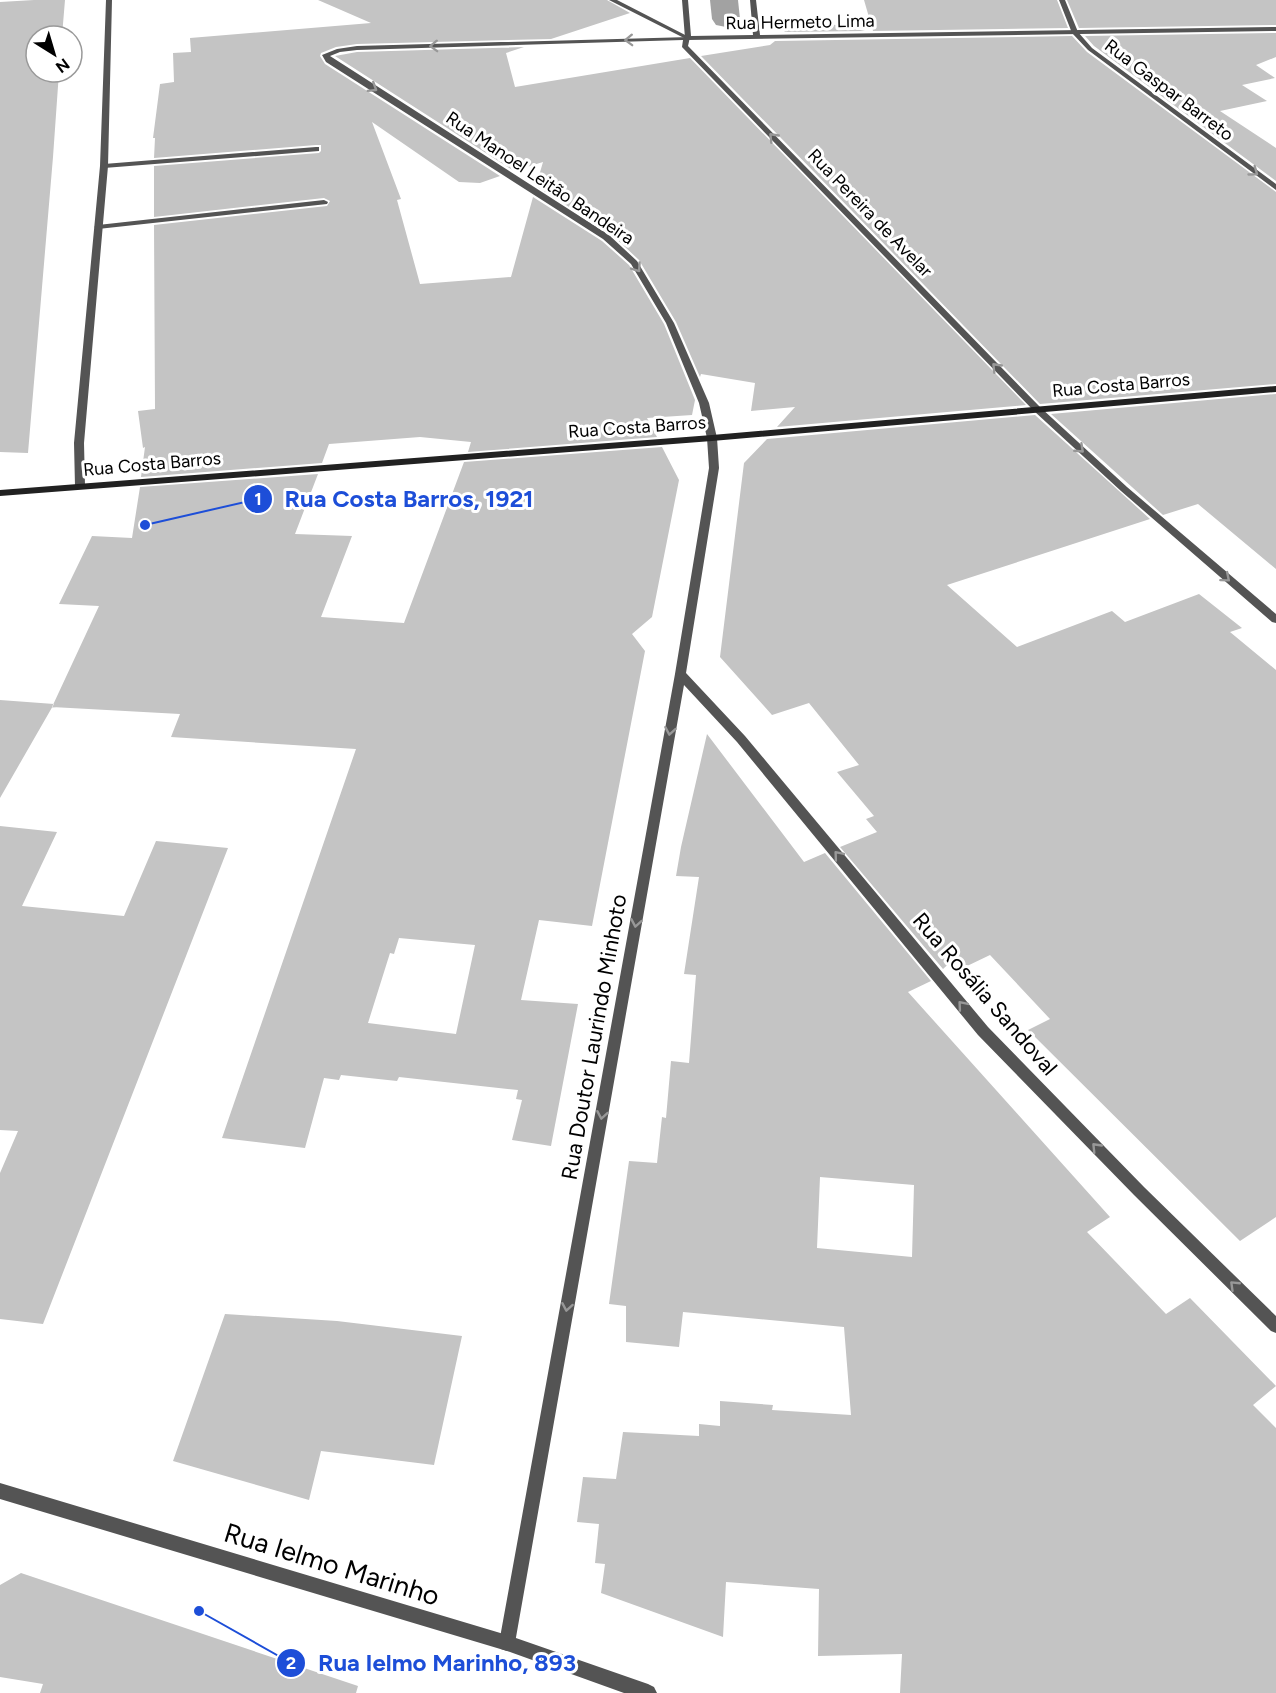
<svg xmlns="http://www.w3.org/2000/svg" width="1276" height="1693" font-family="Figtree,sans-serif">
<rect width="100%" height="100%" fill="#fff"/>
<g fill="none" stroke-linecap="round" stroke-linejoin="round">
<path fill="#a2a2a2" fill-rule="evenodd" d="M710 0H738L740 19 736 25 726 27 716 25 712 19Z"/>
</g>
<path fill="#c4c4c4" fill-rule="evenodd" d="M34 0H65L62 36H36V72H59L53 157 28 453 0 452V2Z
M318 0H607L630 13 551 39 357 44 336 47 321 53 320 56 325 64 500 176 480 183 459 182 372 122 401 199 397 200 420 284 511 277 533 197 602 241 629 265 664 324 695 400 692 415 647 418 657 437 468 452 471 442 420 437 329 444 322 463 141 477 145 447 143 448 138 411 155 409 154 225 327 206 330 201 324 198 154 217V166L319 153 321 151V145H316L154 158 155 138H153L160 84 174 82 173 53 191 52 190 38 371 23Z
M864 0H1057L1068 28 873 31Z
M1067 0H1276V25L1079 28Z
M801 18 865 31 784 32Z
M1276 33V57L1256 65 1275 78 1242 85 1267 101 1220 111 1276 148V181L1094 46 1085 36Z
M1072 36 1087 52 1276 192V384L1040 404 701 56 770 45 775 41Z
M524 47 506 53 515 87 690 58 1026 405 777 427 795 407 751 411 755 383 701 374 700 377 676 322 639 260 610 233 536 186 543 162 514 171 335 56 357 52Z
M1276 394V569L1198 504 1163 515 1051 414Z
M1035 415 1150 519 947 585 1017 647 1112 611 1125 622 1199 594 1242 628 1230 632 1276 670V1217L1240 1241 1028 1030 1050 1019 990 955 965 967 956 957 943 969 840 847 877 832 866 819 874 816 837 772 859 765 809 703 772 715 720 657 744 463 767 439Z
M662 447 679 480 652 617 632 634 645 651 592 926 539 920 521 1000 578 1004 551 1146 512 1140 522 1100 516 1099 518 1090 399 1077 397 1081 341 1075 339 1080 324 1078 305 1148 222 1138 356 749 171 737 180 714 52 707 99 606 59 604 92 536 132 538 140 487 318 474 295 534 352 536 321 617 404 623 464 462ZM399 938 475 945 456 1034 368 1023 390 953 394 954Z
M0 700 54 704 0 798Z
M707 734 804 862 825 853 931 981 908 992 1110 1217 1087 1232 1166 1314 1190 1298 1276 1386 1253 1405 1276 1428V1693H900L902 1654 818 1656 819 1589 726 1582 723 1637 601 1593 605 1564 595 1563 599 1524 577 1522 583 1477 616 1479 623 1432 699 1436V1424L720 1426V1401L773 1405 772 1410 851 1415 844 1327 683 1312 679 1347 626 1342V1306L609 1304 629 1161 657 1163 662 1117 666 1118 671 1061 689 1063 696 975 684 974 699 877 676 876 681 847ZM820 1177 914 1185 912 1257 817 1248Z
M0 826 57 832 22 906 124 916 156 841 228 848 43 1324 0 1319V1173L18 1131 0 1130Z
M225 1314 337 1321 462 1336 434 1465 321 1451 309 1500 173 1461Z
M21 1573 358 1686 356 1693H40L43 1684 0 1677V1585Z"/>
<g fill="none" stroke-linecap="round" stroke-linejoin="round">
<path fill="#545454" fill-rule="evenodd" d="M609 0H617L691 38 686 39Z
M316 147H319V151L104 168 100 166 104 164Z
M324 200 328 202 327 204 98 229 94 227 98 225Z"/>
<path fill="#545454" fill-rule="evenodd" d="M106 0H112L108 166 84 443 85 486 80 489 75 486 74 443 100 166Z
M1059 0H1065L1078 32 1092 48 1276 184V190L1088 50 1072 33Z
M690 37 688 46 1040 407 1127 487 1276 614V623L1272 622 1121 491 1034 411 682 47 683 40 357 50 340 52 330 56 609 235 637 261 674 323 709 403 717 438 719 468 686 673 745 736 988 1027 1144 1187 1276 1316V1333L1271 1331 1134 1195 978 1035 737 742 684 685 515 1643 513 1649 507 1651 501 1649 499 1643 675 674 709 468 707 438 699 403 666 323 631 264 603 239 326 62 322 55 337 49 357 46Z"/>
<path fill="#545454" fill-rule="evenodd" d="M682 0H688L691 36 753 35 750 0H756L760 35 1276 27V31L688 40 685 38Z
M0 1483 507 1635 648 1684 654 1687 657 1693H624L507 1651 0 1499Z"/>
<path fill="#212121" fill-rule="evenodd" d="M1276 386V392L712 441 0 496V490L712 435Z"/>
</g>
<defs><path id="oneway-chevron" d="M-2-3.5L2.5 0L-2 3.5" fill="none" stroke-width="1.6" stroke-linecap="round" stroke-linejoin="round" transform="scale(1.5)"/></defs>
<g stroke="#989898">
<use href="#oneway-chevron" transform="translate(629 40) rotate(178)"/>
<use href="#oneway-chevron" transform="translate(434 46) rotate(178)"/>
<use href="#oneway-chevron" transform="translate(373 88) rotate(32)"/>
<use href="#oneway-chevron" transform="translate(773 137) rotate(-134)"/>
<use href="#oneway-chevron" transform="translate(1254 172) rotate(36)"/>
<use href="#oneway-chevron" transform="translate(637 268) rotate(55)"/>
<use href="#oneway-chevron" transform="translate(996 367) rotate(-134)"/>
<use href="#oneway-chevron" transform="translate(1080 449) rotate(43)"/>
<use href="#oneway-chevron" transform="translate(1226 578) rotate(40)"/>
<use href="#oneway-chevron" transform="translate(670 731) rotate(100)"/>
<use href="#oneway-chevron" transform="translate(838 855) rotate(-130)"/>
<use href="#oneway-chevron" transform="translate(636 923) rotate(100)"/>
<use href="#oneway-chevron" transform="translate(962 1005) rotate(-130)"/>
<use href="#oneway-chevron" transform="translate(602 1115) rotate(100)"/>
<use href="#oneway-chevron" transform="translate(1096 1147) rotate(-134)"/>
<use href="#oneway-chevron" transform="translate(1234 1285) rotate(-136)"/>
<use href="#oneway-chevron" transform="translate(567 1307) rotate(100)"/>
</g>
<g text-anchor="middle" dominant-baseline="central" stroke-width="6" stroke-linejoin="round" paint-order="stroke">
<g font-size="18" fill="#000" stroke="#fff">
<text transform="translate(800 22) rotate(-1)">Rua Hermeto Lima</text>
<text transform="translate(1169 90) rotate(37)">Rua Gaspar Barreto</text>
<text transform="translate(540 178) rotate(34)">Rua Manoel Leitão Bandeira</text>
<text transform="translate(870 213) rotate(46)">Rua Pereira de Avelar</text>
<text transform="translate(1121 385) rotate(-5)">Rua Costa Barros</text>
<text transform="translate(637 427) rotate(-4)">Rua Costa Barros</text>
<text transform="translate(152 464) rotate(-5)">Rua Costa Barros</text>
</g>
<g font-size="22" fill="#000" stroke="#fff">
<text transform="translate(985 994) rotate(49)">Rua Rosália Sandoval</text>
<text transform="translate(594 1037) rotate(-80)">Rua Doutor Laurindo Minhoto</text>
</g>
<g font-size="27" fill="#000" stroke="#fff">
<text transform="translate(332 1564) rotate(17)">Rua Ielmo Marinho</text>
</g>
</g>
<path fill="none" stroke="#1d4ed8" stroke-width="2" d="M145 525L258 499M199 1611L291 1663"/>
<g fill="#1d4ed8" stroke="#fff" stroke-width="2">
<circle cx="145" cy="525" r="6"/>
<circle cx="199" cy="1611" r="6"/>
<circle cx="258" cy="499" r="15"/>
<circle cx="291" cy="1663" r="15"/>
</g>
<g font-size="18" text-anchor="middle" font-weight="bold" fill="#fff">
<text x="258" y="505">1</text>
<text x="291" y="1669">2</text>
</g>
<g font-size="24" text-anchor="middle" font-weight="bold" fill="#1d4ed8" stroke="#fff" stroke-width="6" stroke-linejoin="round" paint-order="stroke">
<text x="409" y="507">Rua Costa Barros, 1921</text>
<text x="447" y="1671">Rua Ielmo Marinho, 893</text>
</g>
<g transform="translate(54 54) rotate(143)"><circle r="28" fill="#ffffff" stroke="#999999" stroke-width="1.5"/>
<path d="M0-4.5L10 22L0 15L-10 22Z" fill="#000000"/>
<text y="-9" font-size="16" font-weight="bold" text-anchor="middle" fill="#000000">N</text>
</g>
</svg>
